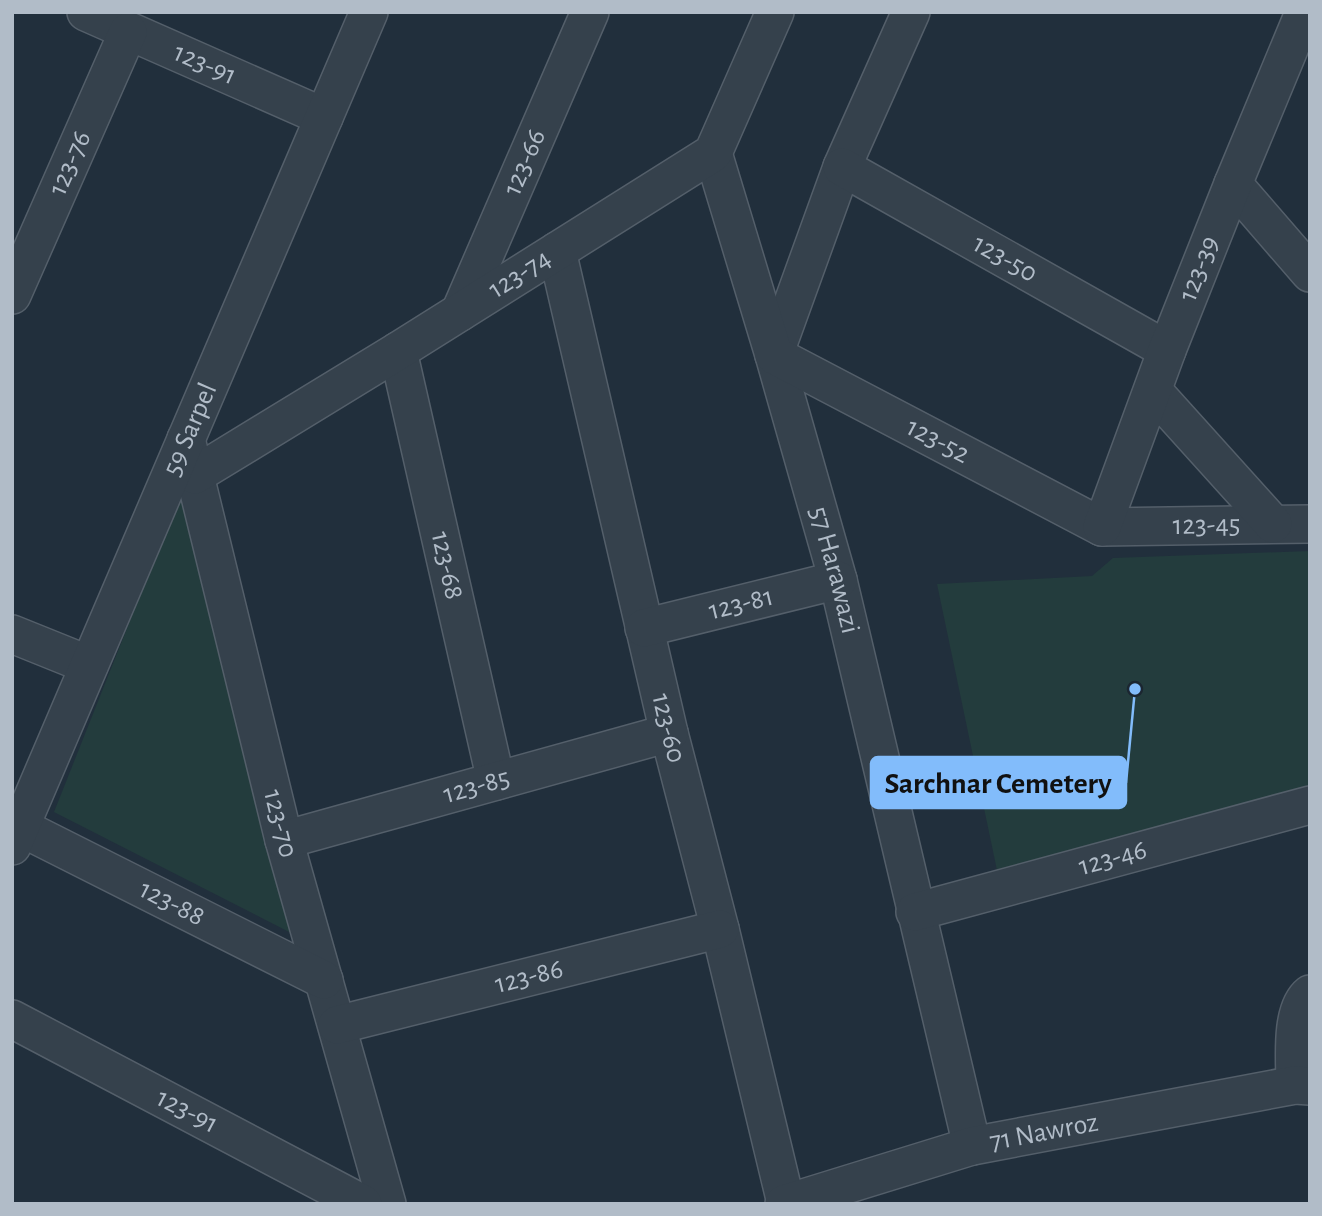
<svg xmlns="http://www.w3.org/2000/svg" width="1322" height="1216" font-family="'Alegreya Sans',sans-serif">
<rect width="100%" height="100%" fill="#212f3c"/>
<path fill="#233c3d" d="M184 485 293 934 54 812Z
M1310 551V794L998 875 937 584 1092 576 1113 558Z"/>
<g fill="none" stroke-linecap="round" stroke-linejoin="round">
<defs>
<g id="minor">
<path id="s1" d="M86 12 324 117"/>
<path id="s2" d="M911 12 842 167 774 355 838 580 972 1146"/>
<path id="s3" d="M713 153 774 355 1102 527 1310 524"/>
<path id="s4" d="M842 167 1167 350"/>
<path d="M1233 184 1310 273"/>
<path id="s5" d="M557 251 669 733 720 929 786 1203"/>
<path id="s6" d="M12 295 128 32"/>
<path id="s7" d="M460 312 590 12"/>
<path id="s8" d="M398 351 496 781"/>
<path d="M1153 391 1273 524"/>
<path id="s9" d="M186 439 284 840 387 1204"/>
<path id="s10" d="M195 475 398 351 713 153 775 12"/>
<path id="s11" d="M1102 527 1167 350 1233 184 1304 13"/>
<path id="s12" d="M644 628 838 580"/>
<path d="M12 634 89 665"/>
<path id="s13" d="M20 827 324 980"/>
<path id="s14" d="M284 840 669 733"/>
<path id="s15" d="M12 846 369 12"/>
<path id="s16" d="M915 912 1310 805"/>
<path id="s17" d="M12 1019 363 1204"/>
<path id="s18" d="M337 1025 720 929"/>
<path d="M1295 1085C1295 1060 1290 1010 1310 994"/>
<path id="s19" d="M784 1204 972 1146 1295 1085 1310 1086"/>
</g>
</defs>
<use href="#minor" stroke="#545f6a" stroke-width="40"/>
<use href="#minor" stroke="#35414c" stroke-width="37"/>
</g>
<g text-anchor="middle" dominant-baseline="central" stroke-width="5" stroke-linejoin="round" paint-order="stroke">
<g font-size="28" fill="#b1bcc8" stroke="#1b2631">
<text stroke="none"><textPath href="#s1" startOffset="130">123-91</textPath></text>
<text stroke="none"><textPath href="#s7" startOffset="163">123-66</textPath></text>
<text stroke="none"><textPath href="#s6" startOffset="144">123-76</textPath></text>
<text stroke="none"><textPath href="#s4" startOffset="187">123-50</textPath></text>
<text stroke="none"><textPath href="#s11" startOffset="276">123-39</textPath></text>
<text stroke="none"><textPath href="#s10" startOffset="382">123-74</textPath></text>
<text stroke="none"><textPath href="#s15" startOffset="453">59 Sarpel</textPath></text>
<text stroke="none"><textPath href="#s3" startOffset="396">123-52</textPath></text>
<text stroke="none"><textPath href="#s3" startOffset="686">123-45</textPath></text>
<text stroke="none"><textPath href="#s8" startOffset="220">123-68</textPath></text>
<text stroke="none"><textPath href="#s2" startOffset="593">57 Harawazi</textPath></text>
<text stroke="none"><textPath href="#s12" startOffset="100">123-81</textPath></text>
<text stroke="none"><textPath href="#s5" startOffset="490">123-60</textPath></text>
<text stroke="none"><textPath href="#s14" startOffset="200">123-85</textPath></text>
<text stroke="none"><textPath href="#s9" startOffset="396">123-70</textPath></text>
<text stroke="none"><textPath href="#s16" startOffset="205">123-46</textPath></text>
<text stroke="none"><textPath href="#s13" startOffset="170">123-88</textPath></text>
<text stroke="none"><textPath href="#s18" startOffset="198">123-86</textPath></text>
<text stroke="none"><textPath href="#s17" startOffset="198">123-91</textPath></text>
<text stroke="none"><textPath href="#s19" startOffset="270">71 Nawroz</textPath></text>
</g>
</g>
<path fill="none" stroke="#82bcfb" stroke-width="2.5" d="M1135 689L1126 783"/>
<circle fill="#82bcfb" stroke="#1b2631" stroke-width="2.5" cx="1135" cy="689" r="7"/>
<rect fill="#82bcfb" stroke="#82bcfb" stroke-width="2.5" x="871" y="757" width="255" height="51" rx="7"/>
<g font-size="30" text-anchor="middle" font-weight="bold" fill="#111">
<text x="998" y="793">Sarchnar Cemetery</text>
</g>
<rect width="1322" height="1216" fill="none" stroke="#b1bcc8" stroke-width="28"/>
</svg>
